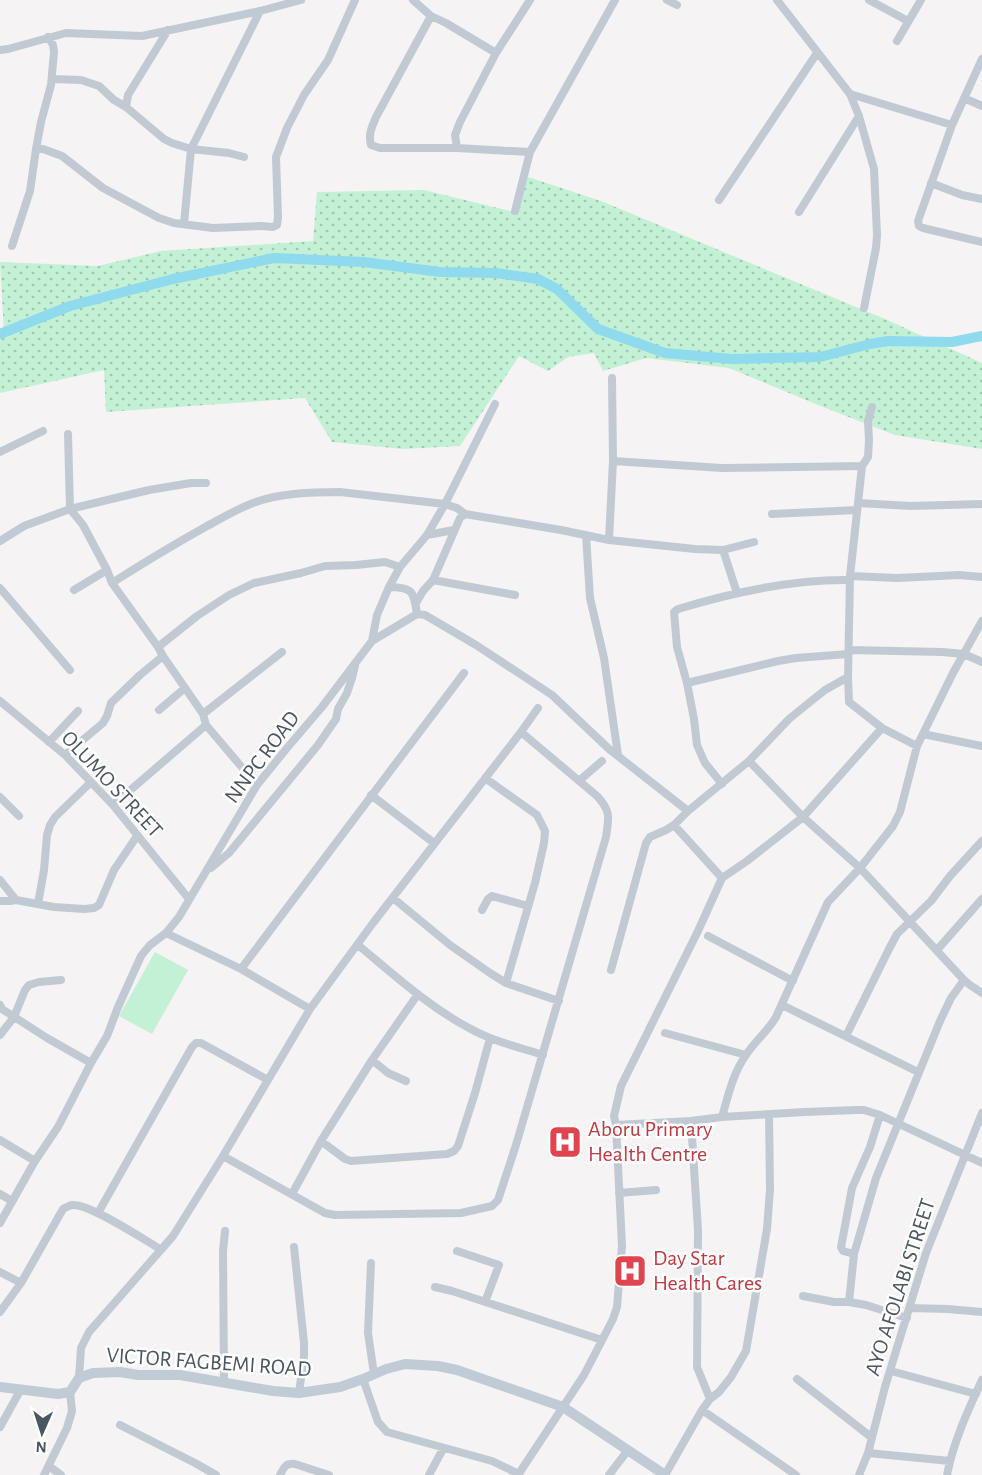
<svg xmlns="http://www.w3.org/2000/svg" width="982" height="1475" font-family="'Alegreya Sans',sans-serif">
<defs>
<pattern id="grass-dots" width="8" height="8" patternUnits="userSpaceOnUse" patternTransform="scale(1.5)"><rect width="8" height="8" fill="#c3f1d5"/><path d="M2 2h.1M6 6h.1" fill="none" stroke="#a0c6b0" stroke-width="1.8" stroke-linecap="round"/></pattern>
</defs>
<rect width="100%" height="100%" fill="#f5f3f3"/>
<path fill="url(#grass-dots)" d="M528 177 601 201 885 319 982 363V449L895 435 823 407 729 368 646 358 603 371 594 353 568 357 548 371 519 356 460 446 403 449 332 442 305 398 106 412 104 370 0 393V335L4 332 0 262 98 266 161 251 313 241 317 192 424 190 514 212Z"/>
<path fill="#c3f1d5" d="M155 952 188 970 152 1034 119 1016Z"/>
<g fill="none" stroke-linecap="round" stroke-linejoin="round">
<path stroke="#90daee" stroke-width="10" d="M0 334 70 306 173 279 274 258 364 262 440 272 496 273 538 279 557 289 598 329 665 353 732 359 820 357 870 344 888 341 952 342 982 336"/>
<path stroke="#c1cad2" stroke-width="8" d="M413 0 431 16 446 23 496 53
M667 0 677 5
M777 0 850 94 859 116 874 169 877 235 876 248 864 308
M869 0 908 21
M431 16 376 117C372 127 368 134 371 145L380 148H457L530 152
M48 37 53 45 54 52 51 85 41 122 36 149H43L62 156 103 188 159 218 174 223 213 228 261 226 273 227 277 225 278 217 276 157 287 128 304 95 328 60 355 0
M897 41 921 0
M0 50 8 49 66 33 142 36 260 11 301 0
M982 59 952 125 918 221 919 226 923 228 982 242
M52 79 81 80 99 86 114 100 126 107 164 139 172 143 191 149 229 153 244 157
M850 94 952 125
M964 98 982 106
M126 107 128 95 168 30
M457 148 455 135 460 122 496 53 530 0
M931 183 962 195 982 199
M719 200 817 53
M515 211 530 152 615 0
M799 212 859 116
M184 224 191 149 260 11
M12 246 30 191 36 149
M68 434 70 509 83 525 107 570 112 583 158 647 163 656 203 714 206 725 257 785
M0 452 43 431
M613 461 722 468 862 466
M858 503 862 466 868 457 869 440 868 421 872 407
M772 514 857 510
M427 535 454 530
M586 535 590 598 604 658 618 755
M609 540 613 461 612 378
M0 541 24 526 70 509 149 490 191 483H206
M723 550 737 593
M850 576 898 578 959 575 982 577
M433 580 515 595
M112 583C143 563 175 544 207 526 222 518 237 509 253 503 279 493 312 492 340 492L445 504 457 508 465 514 561 530 609 540 695 549 723 550 754 542
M389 587C413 587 414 592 417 614
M0 588 70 670
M74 590 107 570
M416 603 423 591 433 580 460 518 465 514
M372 641 417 614 425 615 476 645 552 695 609 749 688 811
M158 647 197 616 229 595 254 583 301 573 325 566 356 565 385 562 400 567
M849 650 942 652 964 654 982 662
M687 683 778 661 796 658 848 654
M0 701 65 755 91 782 113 805 189 899
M159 710 185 688
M203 714 282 652
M923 734 982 746
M49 742 78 711
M917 746 882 728 849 702 848 677 850 576 858 503 911 506 982 504
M65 755 103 723 107 716 111 703 140 675 163 656
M749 761 803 817 860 868 964 980 970 985 982 993
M485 778 537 815 545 831 544 843 535 883 506 983
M580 780 602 761
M722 784 705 763 697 745 694 719 687 683 677 647 674 612 678 609C734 592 792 579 850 580
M371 795 434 843
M0 797 19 816
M113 805 206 725
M674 825 722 878
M211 868 229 853 318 745 336 719 338 709 347 693 352 678 355 666
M0 880 16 900 54 907 84 909 94 908 99 905 114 870 137 836
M393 898 450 945 490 973 506 983 559 1001
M0 901H10L16 900
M38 904 44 870 47 835 50 825 55 817 91 782
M482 910 488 899 492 896 528 906
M166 933 241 969 310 1009
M708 936 793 981
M358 945C392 973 429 1007 469 1028 492 1041 518 1047 543 1055
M937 950 982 899
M241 969 464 673
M611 970 646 843 650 837 666 830 674 825 688 811 749 761 789 719 805 706 825 690 848 677
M0 1005 2 1009 47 1038 91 1063
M782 1005 918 1072
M665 1033 746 1055
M0 1035 14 1017 25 990 29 985 39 982 61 980
M846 1036 889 949 897 934 931 901 950 876 982 841
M372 1060 388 1073 406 1081
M722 1117C728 1096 733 1073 746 1055 755 1041 768 1031 776 1017L828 902 860 868 893 826 900 812 917 746 953 673 982 621
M691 1121 698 1230 697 1367 710 1399
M616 1125 691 1121 722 1117 805 1112 856 1110H864L880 1115 982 1163
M0 1140 35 1161
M321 1141 345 1159 351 1161 447 1154 454 1151 458 1146 475 1093 490 1038
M223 1156 325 1213 335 1215 461 1213 492 1206 498 1200 516 1145 606 837C609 817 611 811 597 796L521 732
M619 1193 656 1190
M0 1194 12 1201
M292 1194 321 1141 372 1060 418 994
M98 1213 192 1047 196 1043H201L268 1080
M0 1223 35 1161 58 1127 91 1063 107 1036 118 1007 141 956 150 945 166 933 179 917 257 785 287 748 322 707 372 641 377 615 389 587 400 567 427 535 445 504 495 404
M294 1247 304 1343V1356L299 1393
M457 1251 499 1265 485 1302
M854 1254 843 1251 841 1247 842 1242 852 1188 870 1147 880 1115
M371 1263 368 1333 374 1374
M0 1272 21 1283
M435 1287 452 1291 602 1340
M803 1296 834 1302H849L866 1305 907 1318
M849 1302 854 1254 876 1178 940 1021 951 998 964 980
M910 1308 948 1309 982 1312
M0 1312 21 1283 63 1209C67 1207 68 1206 72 1205 89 1203 143 1239 160 1249
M891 1371 976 1394
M79 1378 81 1348 89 1332 173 1236 223 1156 310 1009 373 923 521 732 538 708
M363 1379 378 1422 387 1432 492 1461 519 1474
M797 1379 871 1437
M224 1382 223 1251 225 1231
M702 1410 796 1475
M120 1425 195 1463 216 1475
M0 1427 21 1389
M868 1453 950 1461
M49 1466 61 1475
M44 1475 67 1428 72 1411 70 1392
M280 1475C284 1467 286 1463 295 1464L329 1475
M429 1475 443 1449
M518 1475 584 1375 613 1319 617 1307 622 1246 616 1125 614 1116 621 1086 698 931 722 878 747 861 803 817 882 728
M609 1475 628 1450
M665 1475 702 1410 710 1399 719 1392 731 1377 746 1351 767 1229 770 1190 769 1115
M859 1475 868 1453 885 1387 926 1253 982 1113
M947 1475C953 1443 968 1410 982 1380"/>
<path stroke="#c1cbd6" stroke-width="10" d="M0 1387 58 1394 70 1392 79 1378 93 1373 120 1372 138 1375H180L273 1391 299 1393 340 1387 363 1379 386 1369 405 1364 438 1366 457 1370 563 1407 665 1475"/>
</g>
<defs>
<symbol id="hospital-square" viewBox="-11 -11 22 22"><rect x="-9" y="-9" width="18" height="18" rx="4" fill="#e0444e" stroke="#fff"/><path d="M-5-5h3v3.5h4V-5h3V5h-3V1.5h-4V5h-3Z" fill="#fff"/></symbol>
</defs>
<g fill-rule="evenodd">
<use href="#hospital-square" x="546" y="1123" width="38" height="38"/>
<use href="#hospital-square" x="611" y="1252" width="38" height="38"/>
</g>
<g text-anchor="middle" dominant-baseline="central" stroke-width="5" stroke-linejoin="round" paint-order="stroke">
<g font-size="22" fill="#4a5661" stroke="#fff">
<text transform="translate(262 757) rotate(-53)">NNPC ROAD</text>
<text transform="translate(112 784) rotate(47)">OLUMO STREET</text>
<text transform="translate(900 1287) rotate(-72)">AYO AFOLABI STREET</text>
<text transform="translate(209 1362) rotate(4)">VICTOR FAGBEMI ROAD</text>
</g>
<g font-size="22" fill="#be3a42" stroke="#fff" text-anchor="start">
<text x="588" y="1129">Aboru Primary<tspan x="588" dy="25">Health Centre</tspan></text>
<text x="653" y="1258">Day Star<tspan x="653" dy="25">Health Cares</tspan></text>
</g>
</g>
<g transform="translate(42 1433) rotate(183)" stroke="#ffffff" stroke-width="4.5" paint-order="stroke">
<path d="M0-4.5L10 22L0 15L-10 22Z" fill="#4a5661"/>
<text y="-9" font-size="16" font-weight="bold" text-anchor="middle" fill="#4a5661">N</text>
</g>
</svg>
